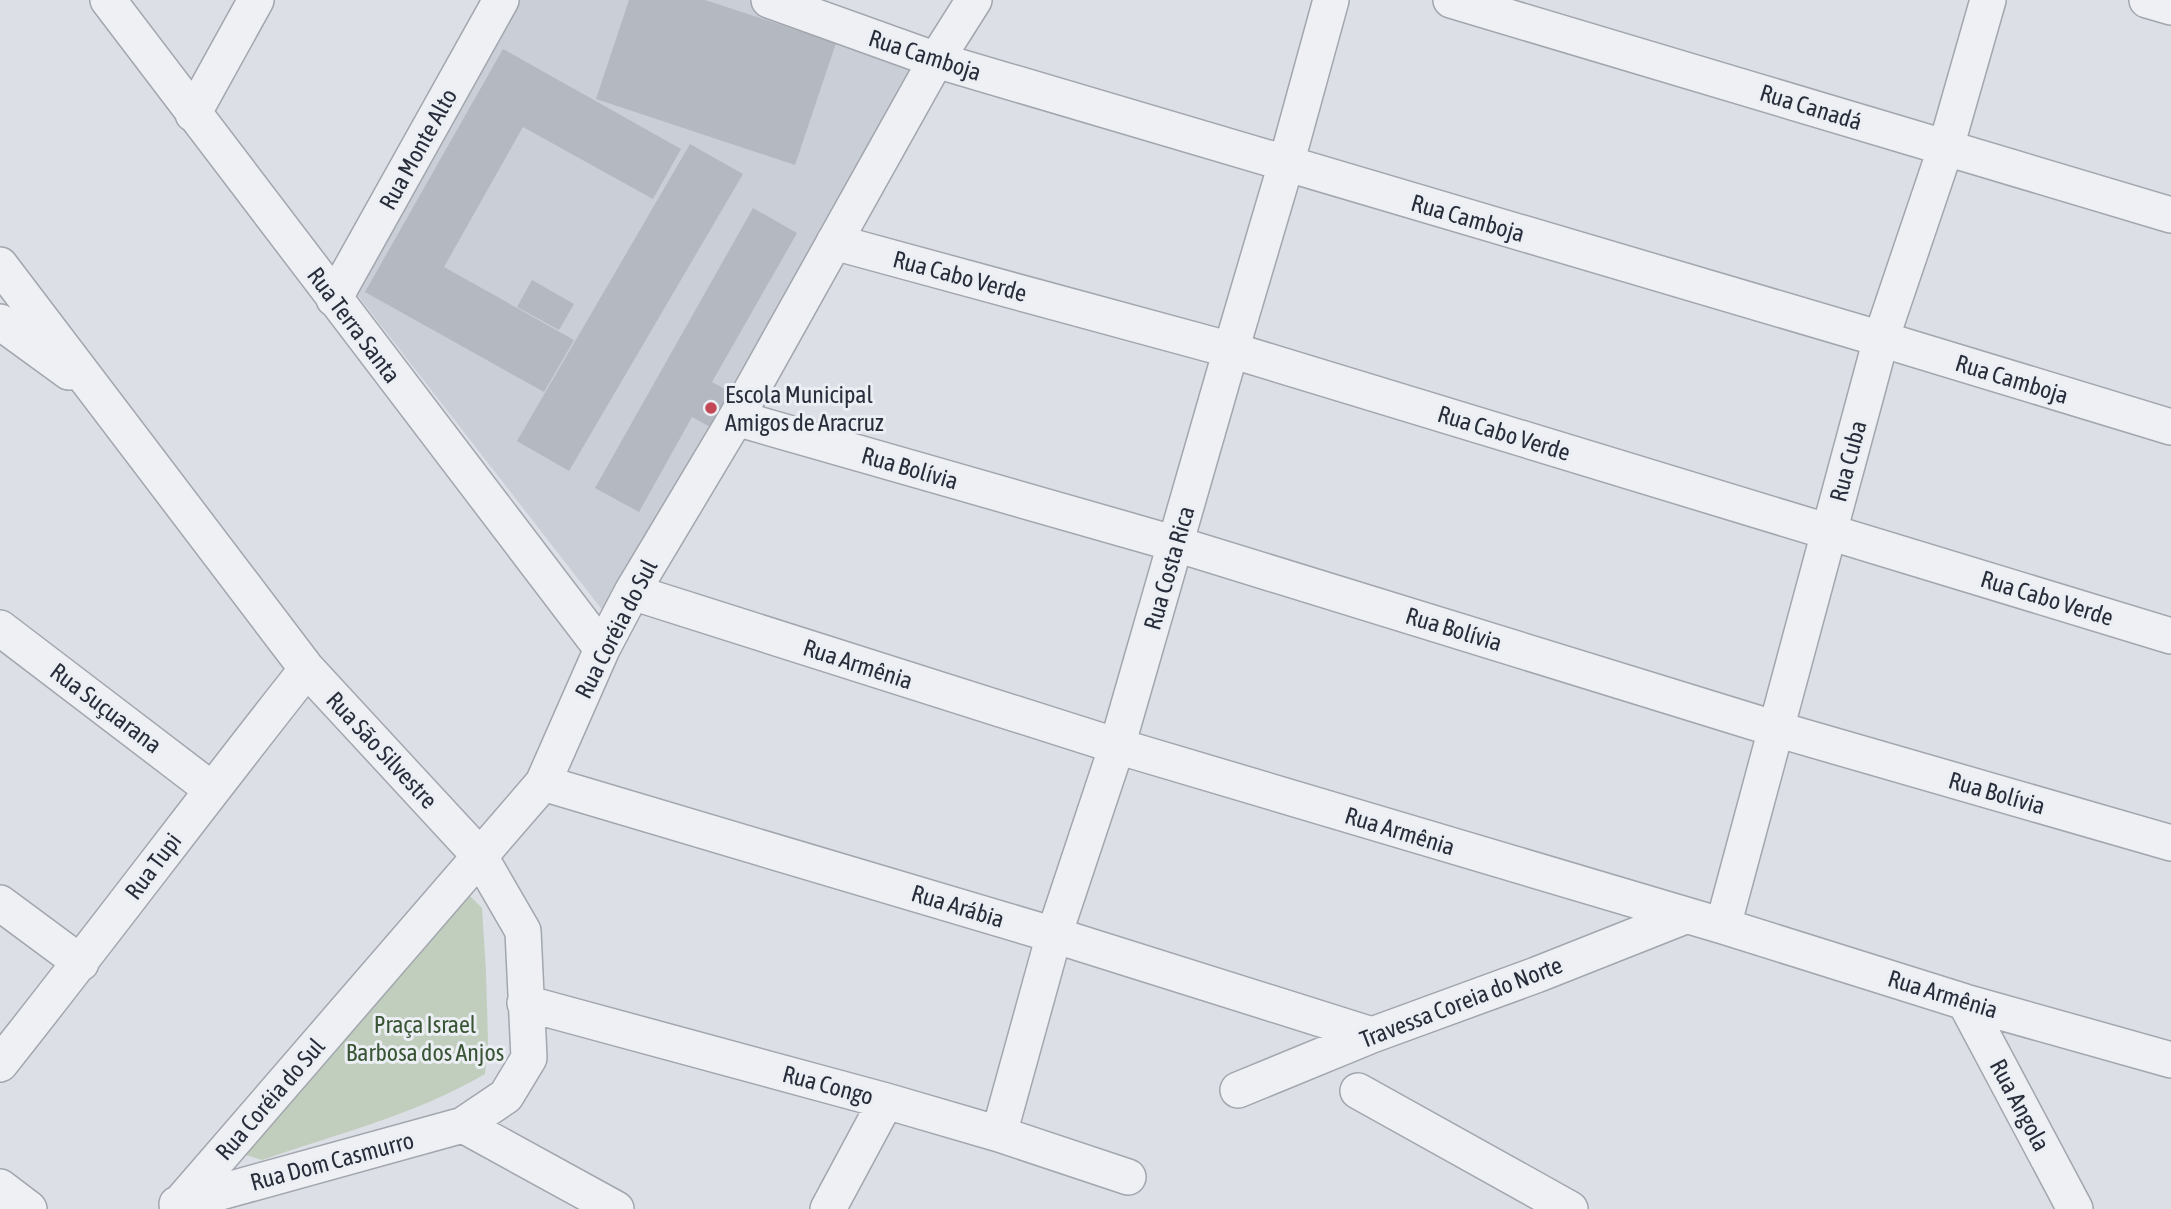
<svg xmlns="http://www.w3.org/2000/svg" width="2171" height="1209" font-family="'Asap Condensed',sans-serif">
<rect width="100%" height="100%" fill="#dcdfe5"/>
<path fill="#caced6" d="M486 0H801L950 49 621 634 337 269Z"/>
<path fill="#c1cebd" d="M466 892 482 908 486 972 488 1042 485 1074C417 1114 337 1134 262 1160L246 1155Z"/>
<path fill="#b3b8c1" d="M629 0H705L836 43 795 165 596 99Z
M503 49 681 149 653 199 523 127 444 267 574 340 544 392 365 292Z
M690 144 743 174 569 471 517 441Z
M753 208 797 233 712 382 730 392 710 427 692 417 639 512 595 488Z
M532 280 574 304 559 330 517 307Z"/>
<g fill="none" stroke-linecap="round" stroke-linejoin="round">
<defs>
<path id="minor" d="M108 0 602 649
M769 0 936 60 1881 339 2171 427
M1451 0 2171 215
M2147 0 2171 7
M193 114 256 0
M834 242 1231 350 2171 636
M0 265 307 669 479 855 523 931 529 1058 506 1096 463 1125 177 1204
M334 299 501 0
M0 322 69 372
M736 418 1176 544 1776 729 2171 843
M632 592 1117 746 1723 926 1965 1002 2171 1060
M0 628 211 789
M543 783 1054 935 1372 1035
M0 903 81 963
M1723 926 1881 339 1946 147 1988 0
M1965 1002 2075 1209
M525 1003 886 1101 999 1134 1128 1177
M0 1064C104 933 203 800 307 669
M1238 1090 1372 1035 1536 975 1685 916
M1358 1091 1570 1209
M463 1125 616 1209
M999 1134 1054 935 1117 746 1231 350 1286 164 1331 0
M0 1187 29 1209
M181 1202 543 783 602 649 632 592 736 418 936 60 974 0
M828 1209 886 1101"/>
</defs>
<use href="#minor" stroke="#a2a6ae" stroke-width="38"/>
<use href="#minor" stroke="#eef0f4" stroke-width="35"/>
</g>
<circle fill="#c44756" stroke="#ebeef3" stroke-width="2.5" cx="711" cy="408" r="7"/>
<g text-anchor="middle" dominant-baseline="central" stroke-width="6" stroke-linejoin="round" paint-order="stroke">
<g font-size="24" fill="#272d3a" stroke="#ebeef3">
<text transform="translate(925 55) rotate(18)">Rua Camboja</text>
<text transform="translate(1811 107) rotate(17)">Rua Canadá</text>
<text transform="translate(418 149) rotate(-61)">Rua Monte Alto</text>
<text transform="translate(1468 218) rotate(16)">Rua Camboja</text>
<text transform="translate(960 276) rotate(15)">Rua Cabo Verde</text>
<text transform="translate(354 325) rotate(53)">Rua Terra Santa</text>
<text transform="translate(2012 379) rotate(17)">Rua Camboja</text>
<text transform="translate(1504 433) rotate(17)">Rua Cabo Verde</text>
<text transform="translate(1848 461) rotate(-75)">Rua Cuba</text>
<text transform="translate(910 468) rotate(16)">Rua Bolívia</text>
<text transform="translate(1169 568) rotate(-74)">Rua Costa Rica</text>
<text transform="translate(2047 598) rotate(17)">Rua Cabo Verde</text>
<text transform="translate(616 629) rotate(-63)">Rua Coréia do Sul</text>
<text transform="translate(1454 629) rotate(17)">Rua Bolívia</text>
<text transform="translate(858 664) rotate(18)">Rua Armênia</text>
<text transform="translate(106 708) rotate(37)">Rua Suçuarana</text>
<text transform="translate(382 750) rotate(47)">Rua São Silvestre</text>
<text transform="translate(1997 793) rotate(16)">Rua Bolívia</text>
<text transform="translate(1400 831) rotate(17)">Rua Armênia</text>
<text transform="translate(153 866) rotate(-53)">Rua Tupi</text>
<text transform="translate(958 906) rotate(17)">Rua Arábia</text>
<text transform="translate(1943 994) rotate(17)">Rua Armênia</text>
<text transform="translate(1461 1002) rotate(-21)">Travessa Coreia do Norte</text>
<text transform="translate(828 1085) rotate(15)">Rua Congo</text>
<text transform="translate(270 1099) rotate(-49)">Rua Coréia do Sul</text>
<text transform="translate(2020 1105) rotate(62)">Rua Angola</text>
<text transform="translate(332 1161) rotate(-15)">Rua Dom Casmurro</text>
</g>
<g font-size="24" fill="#272d3a" stroke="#ebeef3" text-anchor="start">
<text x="725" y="394">Escola Municipal<tspan x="725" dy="28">Amigos de Aracruz</tspan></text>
</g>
<g font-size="24" fill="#3a5535" stroke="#ebeef3">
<text x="425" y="1024">Praça Israel<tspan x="425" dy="28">Barbosa dos Anjos</tspan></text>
</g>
</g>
</svg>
